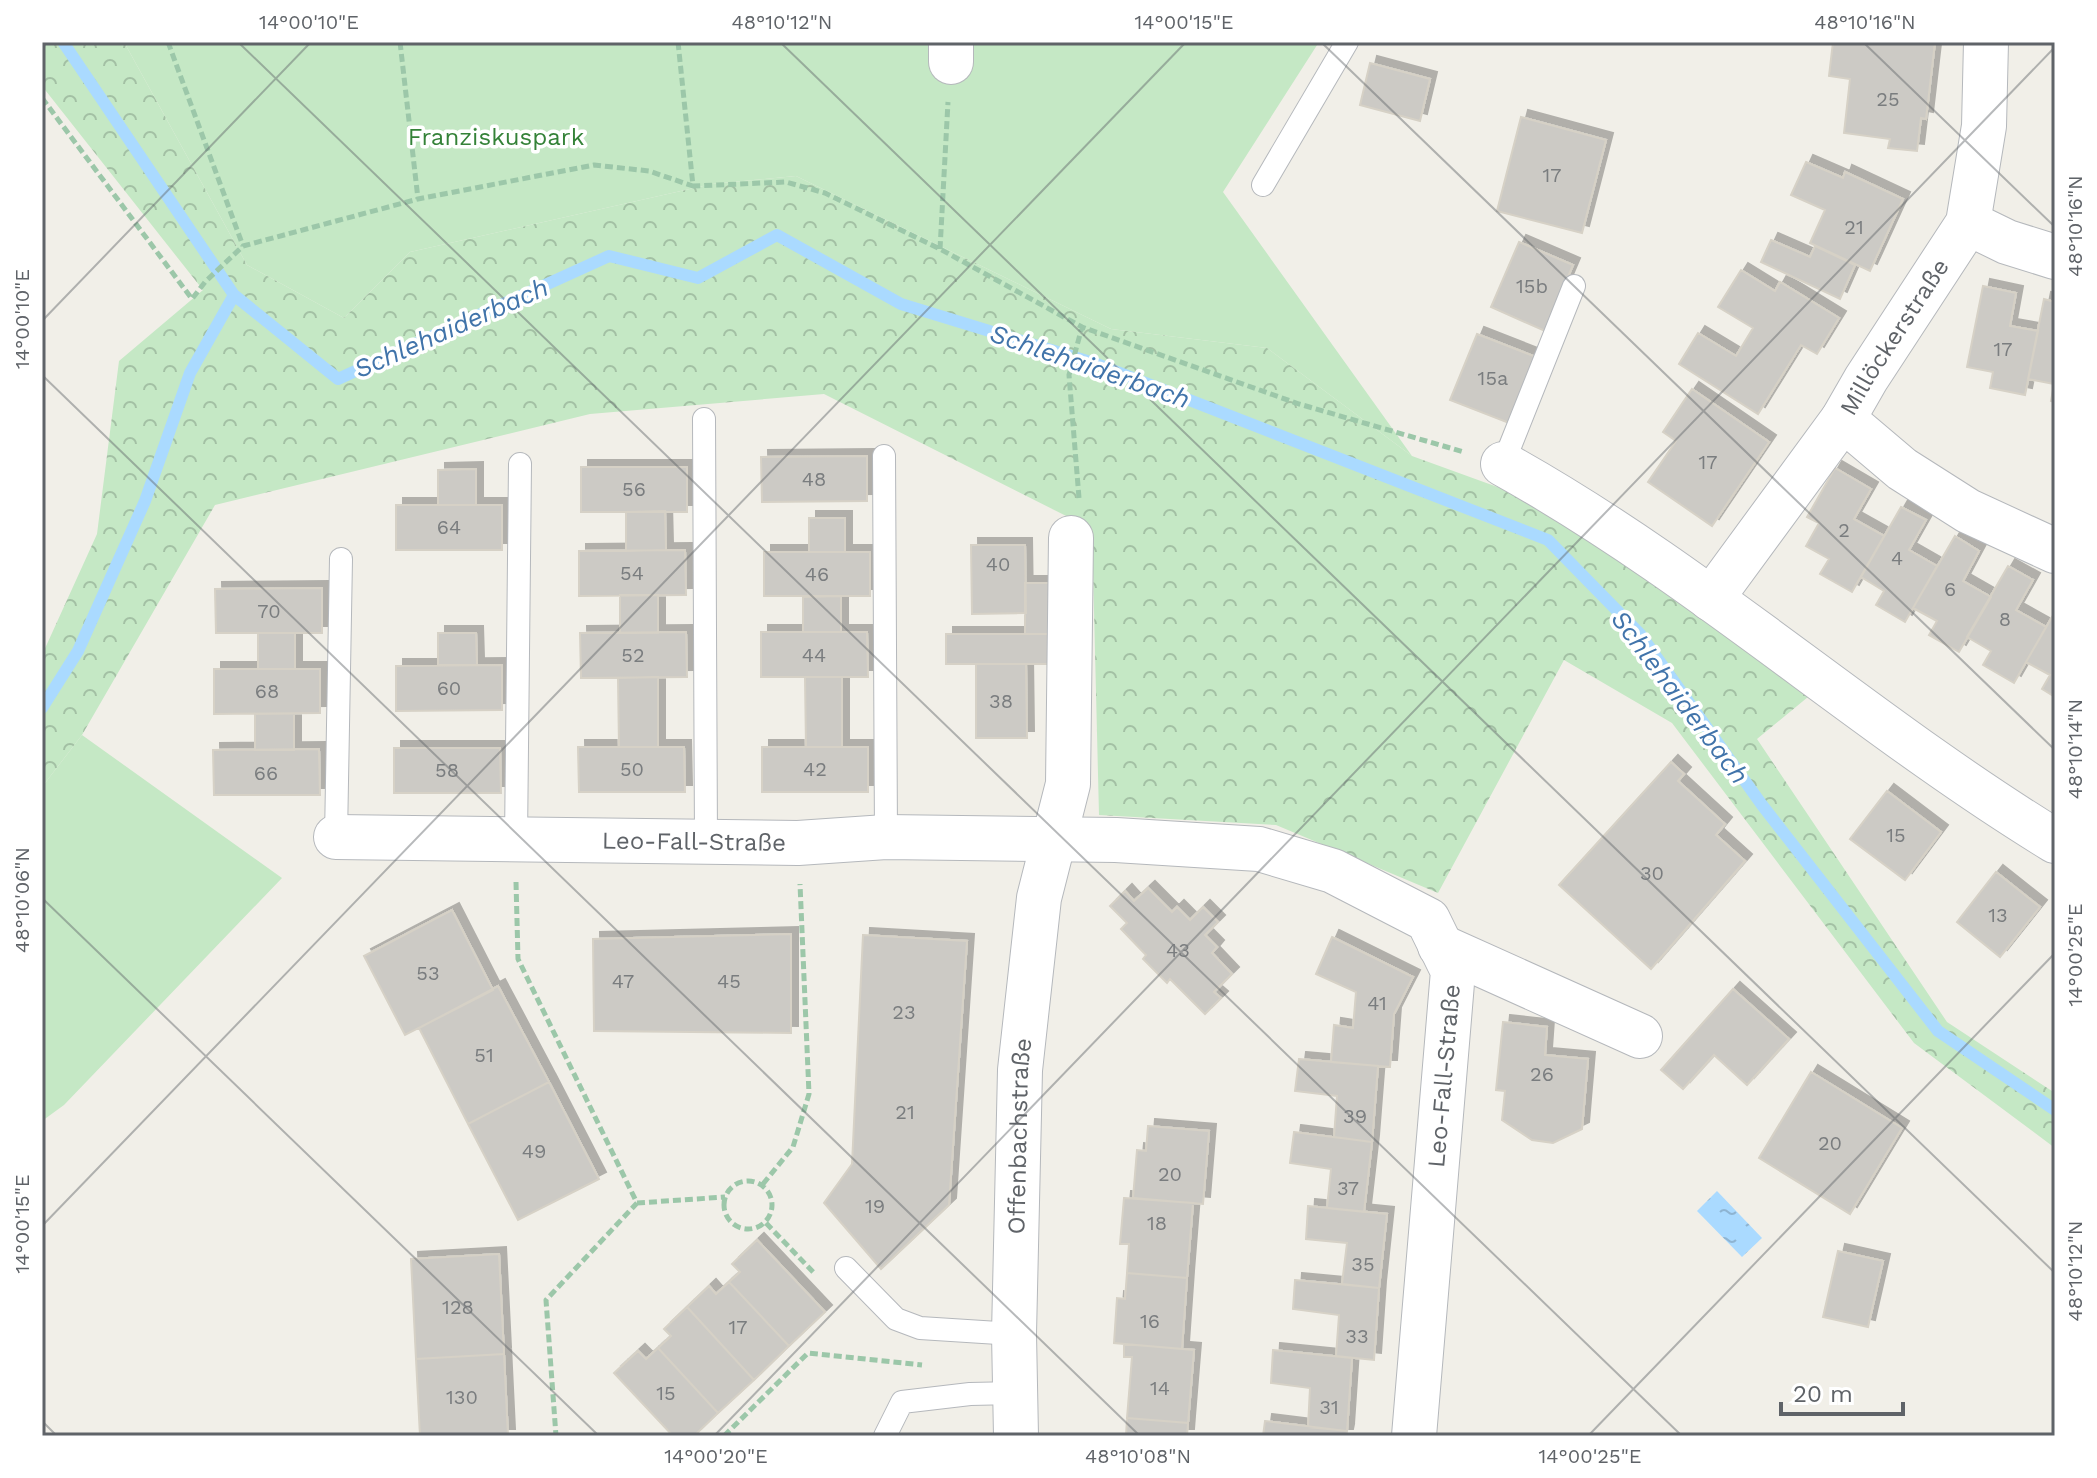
<svg xmlns="http://www.w3.org/2000/svg" width="2097" height="1478" font-family="'Work Sans',sans-serif">
<defs>
<pattern id="forest-crowns" width="20" height="18" patternUnits="userSpaceOnUse" patternTransform="scale(2)"><rect width="20" height="18" fill="#c5e8c5"/><path d="M2 6a3 3 0 1 1 6 0M12 15a3 3 0 1 1 6 0" fill="none" stroke="#a3c0a4"/></pattern>
<pattern id="water-ripples" width="26" height="14" patternUnits="userSpaceOnUse" patternTransform="scale(2)"><rect width="26" height="14" fill="#aadaff"/><path d="M2 4q2-2 4 0t4 0M15 11q2-2 4 0t4 0" fill="none" stroke="#8eb4d2"/></pattern>
<filter id="shadow"><feDropShadow dx="7" dy="-7" stdDeviation="0" flood-color="#0004"/></filter>
</defs>
<rect width="100%" height="100%" fill="#f1efe8"/>
<path fill="#c5e8c5" d="M124 42H1319L1223 192 1412 456 1267 348 1111 329 796 176 712 184 410 252 344 318 247 265Z
M82 735 282 878 64 1105 42 1121V787Z"/>
<path fill="url(#forest-crowns)" d="M42 42H124L247 265 344 318 410 252 712 184 796 176 1111 329 1267 348 1412 456 1525 497 1814 692 1757 739 1947 1022 2055 1093V1148L1914 1043 1672 723 1564 660 1438 893 1276 825 1099 815 1092 529 824 394 590 414 215 505 82 735 42 787V655L97 534 119 361 203 290 42 86Z"/>
<path fill="url(#water-ripples)" d="M1717 1191 1762 1238 1742 1257 1697 1211Z"/>
<g fill="none" stroke-linecap="round" stroke-linejoin="round">
<path stroke="#aadaff" stroke-width="12" d="M63 42 234 295 338 379 609 256 698 278 777 235 901 304 1097 364 1548 540 1640 634 1762 805 1938 1031 2055 1110
M42 708 78 651 145 501 190 373 234 295"/>
</g>
<path fill="#cccac5" stroke="#d6d1c6" stroke-width="2" filter="url(#shadow)" d="M1833 42H1935L1926 119 1921 118 1917 151 1888 148 1890 139 1844 133 1850 79 1829 76Z
M1370 63 1430 79 1420 121 1360 105Z
M1521 117 1606 140 1582 233 1497 211Z
M1806 162 1843 178 1845 172 1903 199 1870 271 1810 243 1825 210 1791 195Z
M1771 240 1810 257 1815 246 1855 265 1840 299 1761 262Z
M1519 242 1573 265 1545 331 1491 307Z
M1741 270 1775 291 1780 282 1839 318 1817 354 1801 345 1758 414 1679 364 1698 333 1736 356 1753 328 1718 307Z
M1983 286 2016 293 2010 326 2038 331 2025 395 1990 388 1993 372 1967 367Z
M2044 299 2055 302V402L2051 401 2054 384 2028 379Z
M1477 334 1536 357 1509 423 1450 400Z
M1692 389 1769 442 1712 526 1648 482 1676 441 1663 432Z
M867 456V501L762 502 761 457Z
M581 467H687V512H581Z
M1835 468 1871 489 1854 519 1884 536 1852 592 1820 574 1829 559 1806 546 1819 523 1807 517Z
M476 469V505H438V470Z
M396 505H502V550H396Z
M1901 507 1926 520 1909 550 1937 566 1905 622 1876 605 1884 591 1861 577Z
M665 511 666 550 626 551V512Z
M809 518H845V552H809Z
M1955 536 1979 551 1963 581 1991 597 1959 652 1929 635 1937 621 1913 608Z
M971 545H1025L1026 613 972 614Z
M685 550 686 595 579 596V551Z
M764 552H870V596H764Z
M2008 566 2033 580 2016 610 2046 627 2014 683 1983 665 1991 651 1967 637Z
M1025 583H1054V634H1025Z
M322 588V633H216L215 589Z
M620 595H658V633H620Z
M841 596V632H803V597Z
M2055 612V697L2042 689 2050 675 2026 662Z
M686 632 687 677 581 678 580 633Z
M761 632H867L868 677H761Z
M258 633H295V669H258Z
M438 633H476L477 665H438Z
M946 634H1054V664H946Z
M976 664H1026L1027 738H976Z
M502 665V710L396 711V666Z
M214 669H320V713L214 714Z
M658 677V747H619L618 678Z
M805 677H842V747H806Z
M255 714H294V750H255Z
M578 747H684L685 792H579Z
M762 747H868V792H762Z
M394 748H500L501 793H394Z
M319 749 320 795H214L213 750Z
M1671 762 1684 774 1678 781 1725 824 1716 835 1745 861 1651 969 1559 885Z
M1887 791 1941 832 1905 880 1850 839Z
M1996 872 2040 907 2000 957 1957 922Z
M1148 888 1172 912 1177 907 1190 920 1203 907 1218 922 1205 935 1217 947 1212 953 1232 974 1214 992 1221 998 1205 1014 1170 979 1167 983 1143 959 1146 955 1121 929 1127 923 1110 906 1125 891 1134 901Z
M452 910 493 990 405 1035 364 956Z
M791 934V1033L594 1031 593 939Z
M863 935 967 941 949 1205 881 1269 824 1203 852 1164Z
M1332 937 1413 977 1394 1014 1390 1067 1331 1062 1334 1025 1353 1028 1356 992 1316 974Z
M498 986 549 1082 468 1124 419 1028Z
M1733 989 1789 1039 1747 1085 1714 1055 1683 1089 1661 1070Z
M1503 1022 1547 1027 1545 1055 1588 1059 1582 1129 1553 1143 1532 1140 1502 1120 1505 1091 1496 1090Z
M1299 1059 1378 1066 1372 1142 1334 1137 1337 1096 1295 1091Z
M1811 1072 1902 1128 1850 1214 1759 1158Z
M549 1082 599 1179 518 1220 468 1124Z
M1148 1126 1209 1131 1203 1204 1133 1198 1137 1150 1146 1151Z
M1294 1132 1372 1142 1364 1212 1327 1208 1331 1169 1290 1163Z
M1124 1198 1193 1203 1187 1278 1127 1273 1129 1244H1120Z
M1308 1206 1387 1214 1379 1288 1342 1284 1347 1243 1306 1239Z
M757 1240 825 1312 789 1346 729 1282 740 1272 732 1264Z
M1838 1251 1883 1261 1868 1327 1823 1317Z
M499 1254 504 1354 416 1359 411 1259Z
M1127 1273 1187 1278 1182 1349 1114 1343 1117 1298 1125 1299Z
M1295 1280 1379 1288 1374 1360 1336 1356 1339 1315 1293 1309Z
M729 1282 789 1346 754 1380 687 1307 709 1286 716 1294Z
M687 1307 754 1380 718 1413 658 1348 671 1336 664 1329Z
M1124 1344 1194 1350 1188 1423 1127 1418 1132 1357H1124Z
M658 1348 718 1413 694 1436H673L614 1373 638 1351 646 1359Z
M1273 1350 1352 1358 1347 1431 1308 1427 1310 1388 1271 1383Z
M504 1354 508 1436H420L416 1359Z
M1127 1418 1188 1423 1187 1436H1126Z
M1265 1421 1347 1431 1346 1436H1263Z"/>
<g fill="none" stroke-linecap="round" stroke-linejoin="round">
<defs>
<path id="service" d="M1263 185 1347 42
M704 419 706 841
M884 456 886 837
M1503 464 1574 286
M336 837 341 559
M516 841 520 464
M846 1268 896 1319 920 1328 1014 1334
M885 1436 902 1402 970 1394 1015 1393"/>
<g id="minor">
<path d="M951 62V42"/>
<path d="M1968 223 2007 242 2055 257"/>
<path d="M1843 419 1902 469 1968 511 2055 551"/>
<path d="M1503 464C1698 572 1865 725 2055 841"/>
<path id="s1" d="M1711 599 1843 419 1866 379 1968 223 1984 126 1986 42"/>
<path id="s2" d="M336 837 798 843 886 837 1116 840 1259 849 1333 871 1428 920 1453 971 1414 1436"/>
<path d="M1440 946 1640 1036"/>
<path id="s3" d="M1016 1436 1014 1334 1020 1070 1039 898 1068 784 1071 538"/>
</g>
</defs>
<use href="#service" stroke="#b5b8bc" stroke-width="24"/>
<use href="#minor" stroke="#b5b8bc" stroke-width="46"/>
<path stroke="#9cc7a9" stroke-width="5" stroke-dasharray="8 4" stroke-linecap="butt" d="M168 42 243 246
M400 42 418 199
M678 42 693 186 786 182 825 193 940 249 1082 327 1299 404 1464 452
M42 98 192 299 205 282 243 246 418 199 594 165 649 171 693 186
M940 249 948 102
M1079 498 1069 375 1082 327
M516 882 518 959 637 1203 546 1300 556 1436
M724 1205a24 24 0 1 1 48 0a24 24 0 1 1-48 0Z
M763 1184 793 1147 809 1094 800 884
M637 1203 725 1197
M766 1223 815 1274
M724 1436 808 1353 922 1365"/>
<use href="#service" stroke="#fff" stroke-width="22"/>
<use href="#minor" stroke="#fff" stroke-width="44"/>
</g>
<path fill="none" stroke="#5f6368" stroke-width="2" stroke-opacity="0.45" d="M238 42 1682 1436M780 42 2055 1273M1321 42 2055 750M1863 42 2055 227M42 321 311 42M42 375 1140 1436M42 898 599 1436M42 1226 1186 42M42 1421 57 1436M714 1436 2055 47M1588 1436 2055 953"/>
<g text-anchor="middle" dominant-baseline="central" stroke-width="7" stroke-linejoin="round" paint-order="stroke">
<g font-size="20" fill="#7a7d7f">
<text x="1888" y="99">25</text>
<text x="1552" y="175">17</text>
<text x="1854" y="227">21</text>
<text x="1532" y="286">15b</text>
<text x="2003" y="349">17</text>
<text x="1493" y="378">15a</text>
<text x="1708" y="462">17</text>
<text x="814" y="479">48</text>
<text x="634" y="489">56</text>
<text x="449" y="527">64</text>
<text x="1844" y="530">2</text>
<text x="1897" y="558">4</text>
<text x="998" y="564">40</text>
<text x="632" y="573">54</text>
<text x="817" y="574">46</text>
<text x="1950" y="589">6</text>
<text x="269" y="611">70</text>
<text x="2005" y="619">8</text>
<text x="633" y="655">52</text>
<text x="814" y="655">44</text>
<text x="449" y="688">60</text>
<text x="267" y="691">68</text>
<text x="1001" y="701">38</text>
<text x="632" y="769">50</text>
<text x="815" y="769">42</text>
<text x="447" y="770">58</text>
<text x="266" y="773">66</text>
<text x="1896" y="835">15</text>
<text x="1652" y="873">30</text>
<text x="1998" y="915">13</text>
<text x="1178" y="950">43</text>
<text x="428" y="973">53</text>
<text x="623" y="981">47</text>
<text x="729" y="981">45</text>
<text x="1377" y="1003">41</text>
<text x="904" y="1012">23</text>
<text x="484" y="1055">51</text>
<text x="1542" y="1074">26</text>
<text x="905" y="1112">21</text>
<text x="1355" y="1116">39</text>
<text x="1830" y="1143">20</text>
<text x="534" y="1151">49</text>
<text x="1170" y="1174">20</text>
<text x="1348" y="1188">37</text>
<text x="875" y="1206">19</text>
<text x="1157" y="1223">18</text>
<text x="1363" y="1264">35</text>
<text x="458" y="1307">128</text>
<text x="1150" y="1321">16</text>
<text x="738" y="1327">17</text>
<text x="1357" y="1336">33</text>
<text x="1160" y="1388">14</text>
<text x="666" y="1393">15</text>
<text x="462" y="1397">130</text>
<text x="1329" y="1407">31</text>
</g>
<g font-size="24" fill="#348238" stroke="#fff">
<text x="496" y="137">Franziskuspark</text>
</g>
<g font-size="24" fill="#5f6368" stroke="#fff">
<text stroke="none"><textPath href="#s1" startOffset="320">Millöckerstraße</textPath></text>
<text stroke="none"><textPath href="#s2" startOffset="358">Leo-Fall-Straße</textPath></text>
<text transform="translate(1444 1076) rotate(-85)">Leo-Fall-Straße</text>
<text stroke="none"><textPath href="#s3" startOffset="300">Offenbachstraße</textPath></text>
</g>
<g font-size="26" font-style="italic" fill="#4174aa" stroke="#fff">
<text transform="translate(451 328) rotate(-24)">Schlehaiderbach</text>
<text transform="translate(1090 366) rotate(19)">Schlehaiderbach</text>
<text transform="translate(1680 697) rotate(53)">Schlehaiderbach</text>
</g>
</g>
<rect width="2097" height="1478" fill="none" stroke="#ffffff" stroke-width="88"/>
<path d="M1781 1402v12h122v-12" fill="none" stroke="#5f6368" stroke-width="4"/>
<text x="1793" y="1402" font-size="24" fill="#5f6368" stroke="#ffffff" stroke-width="6" paint-order="stroke">20 m</text>
<rect x="44" y="44" width="2009" height="1390" fill="none" stroke="#5f6368" stroke-width="3"/>
<g font-size="20" text-anchor="middle" fill="#5f6368">
<text x="309" y="29">14°00'10"E</text>
<text x="782" y="29">48°10'12"N</text>
<text x="1184" y="29">14°00'15"E</text>
<text x="1865" y="29">48°10'16"N</text>
<text transform="translate(2075 226) rotate(-90)" y="7">48°10'16"N</text>
<text transform="translate(22 319) rotate(-90)" y="7">14°00'10"E</text>
<text transform="translate(2075 749) rotate(-90)" y="7">48°10'14"N</text>
<text transform="translate(22 900) rotate(-90)" y="7">48°10'06"N</text>
<text transform="translate(2075 955) rotate(-90)" y="7">14°00'25"E</text>
<text transform="translate(22 1224) rotate(-90)" y="7">14°00'15"E</text>
<text transform="translate(2075 1271) rotate(-90)" y="7">48°10'12"N</text>
<text x="716" y="1463">14°00'20"E</text>
<text x="1138" y="1463">48°10'08"N</text>
<text x="1590" y="1463">14°00'25"E</text>
</g>
</svg>
